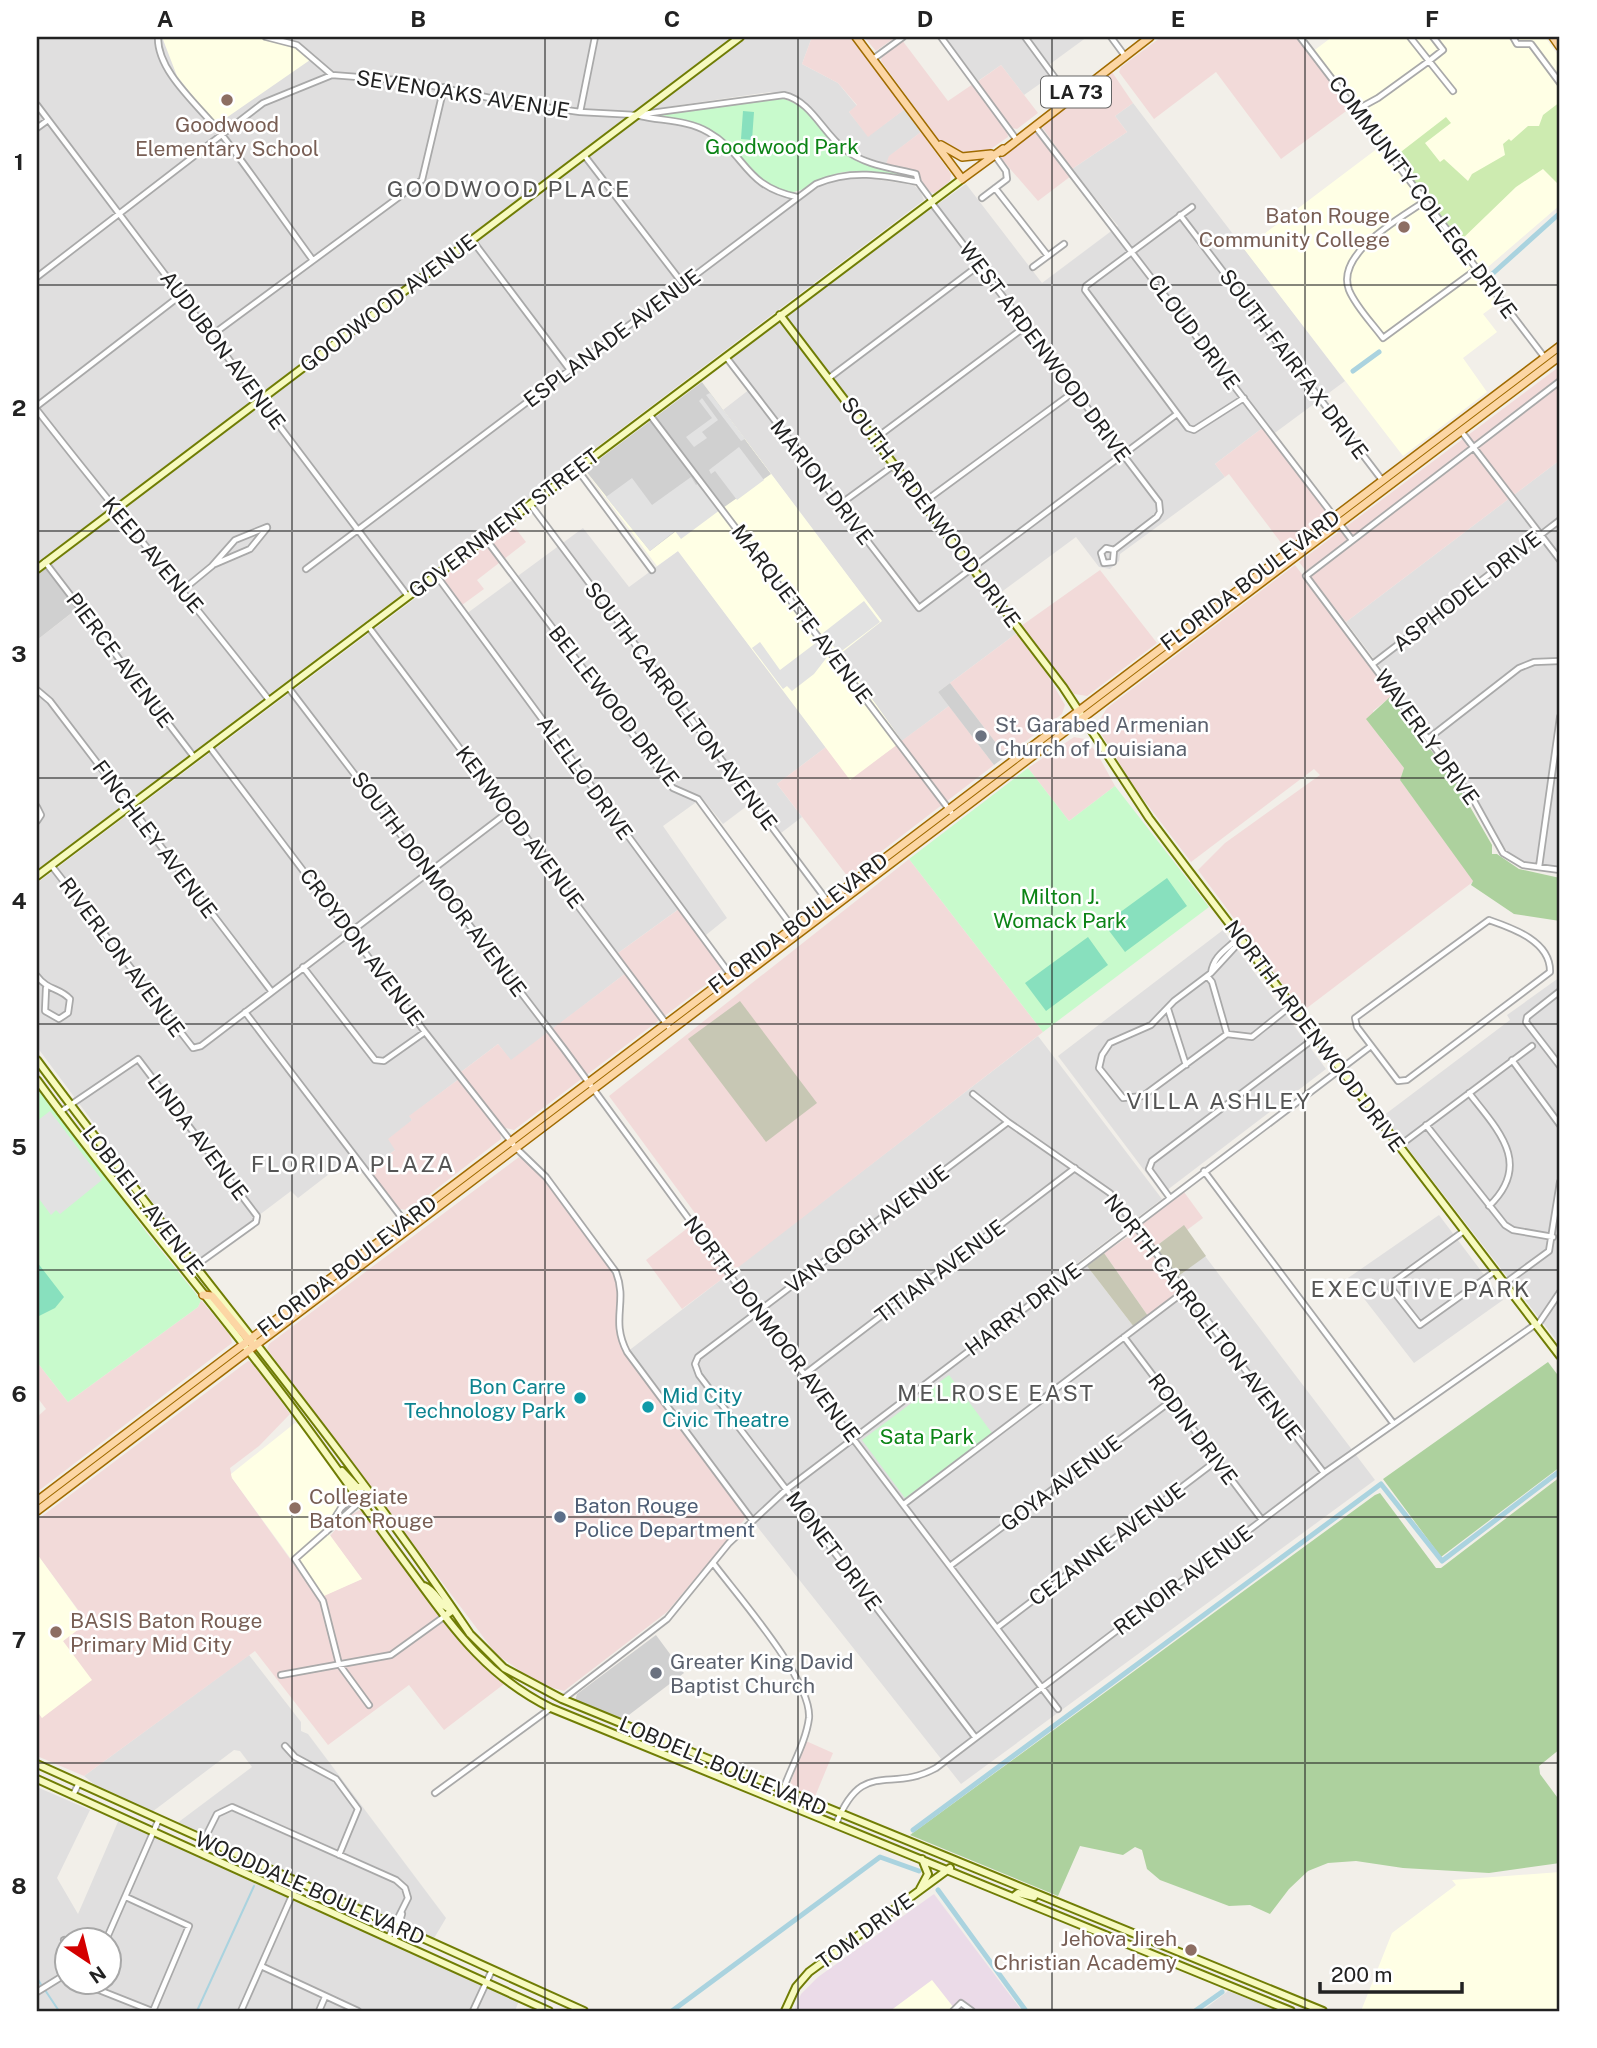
<svg xmlns="http://www.w3.org/2000/svg" width="1597" height="2048" font-family="'Public Sans',sans-serif">
<rect width="100%" height="100%" fill="#f2efe9"/>
<path fill="#e0dfdf" fill-rule="evenodd" d="M37 37H736L37 566Z
M745 37H812L802 64 838 83 857 106 849 112 868 136 905 109 921 132 890 156 886 164 849 151 803 103 787 94 770 92 653 109V105Z
M945 37H1087L1046 67 1051 76 1024 95 1001 65 978 81Z
M1133 103 1345 381 1272 435 1265 426 1215 464 1225 477 1120 554 1119 561 1110 569 1099 567 1076 537 996 596 1021 630 938 692 949 706 902 741 839 653 881 620 723 410 750 389 726 356 966 184 1042 283 1118 226 1072 169 1127 132 1115 116Z
M641 119 680 124 708 133 720 142 751 178 777 195 799 200 824 184 855 176 913 185 920 190 924 200 37 870V640L81 606 52 567V561L631 121Z
M1560 460V867L1519 862 1510 856 1437 742 1346 622Z
M583 528 629 587 678 551 826 747 777 784 802 817 781 833 755 800 723 824 702 798 663 826 727 918 706 935 683 906 614 956 626 973 511 1061 498 1044 461 1072 459 1079 410 1116 412 1120 395 1150 368 1170 355 1154 298 1198 291 1191 197 1262 37 1047V883L437 582 462 617Z
M1223 930 1326 1069 1162 1194 1058 1056Z
M1560 977V1345L1383 1116 1510 1020 1507 1015Z
M1038 1036 1162 1199 1047 1286 1052 1292 1087 1266 1134 1327 1067 1379 1071 1382 1188 1293 1177 1277 1205 1256 1375 1480 961 1784 752 1520 627 1352Z
M1439 1215 1503 1300 1414 1363 1348 1278Z
M249 1655 301 1722V1731L308 1734 446 1918 433 1940 176 1824 252 1767 240 1751 234 1750 152 1812 100 1789 84 1776Z
M37 1787 90 1810 57 1878 78 1914 120 1817 520 1998 515 2011H37ZM66 1940H108V1982H66Z
M1228 1991 1281 2011H1202Z"/>
<path fill="#f2dad9" d="M812 37H850L905 109 868 137 849 112 857 105 838 83 802 64Z
M864 37H896L876 51Z
M1161 37H1300L1353 106 1281 159 1216 72 1154 119 1119 72 1121 67Z
M902 40 948 101 973 84 1007 131 1008 137 988 151 959 154 943 146 881 61 882 55Z
M1001 65 1038 113 1017 129 1012 128 977 82Z
M1112 72 1133 103 1115 116 1127 132 1072 169 1042 127Z
M921 132 951 174 950 181 935 193 928 192 918 174 886 164 889 156Z
M1031 132 1037 134 1071 176 1038 201 999 156Z
M1560 366V460L1346 622 1299 562Z
M1265 426 1334 517 1288 552 1229 474 1225 477 1215 464Z
M513 525 526 542 477 580 484 589 462 605 442 579Z
M1295 565 1393 695 1373 711 1381 739 1404 768 1400 780 1474 881 1303 1011 1198 870 1225 843 1320 775 1314 769 1191 862 1134 787 1102 735 1099 721 1107 708Z
M1100 570 1157 643 1087 696 1081 695 1074 694 1021 626Z
M1017 633 1044 669 1065 705 1062 714 1006 756 950 683Z
M949 706 994 765 848 877 777 784 826 747 850 779Z
M1074 737 1085 739 1097 753 1115 786 1069 821 1028 768Z
M909 859 1043 1032 736 1269 609 1096Z
M679 909 722 967 720 974 514 1130 501 1127 461 1072 498 1044 511 1060 626 973 614 956Z
M459 1079 500 1132 501 1139 409 1210 398 1209 368 1170 395 1150 388 1139 412 1120 409 1116Z
M519 1157 541 1174 614 1273 619 1285 616 1322 619 1337 627 1352 745 1515 744 1520 667 1612 564 1691 539 1684 496 1654 267 1349 269 1344Z
M1184 1192 1203 1218 1187 1230 1183 1226 1155 1247 1141 1225Z
M689 1227 726 1276 682 1309 646 1260Z
M1135 1232 1179 1288 1178 1293 1148 1316 1104 1253Z
M201 1300 230 1335 232 1343 37 1492V1417L46 1409 37 1397V1362L68 1402 198 1307Z
M248 1361 254 1363 290 1414 259 1446 230 1468 232 1478 318 1598 362 1579 330 1536 346 1517 362 1509 466 1648 504 1684 444 1730 409 1685 328 1745 255 1651 84 1776 37 1756V1711L42 1718 63 1641 87 1622 37 1554V1520Z
M806 1741 833 1753 814 1799 789 1787Z"/>
<path fill="#ebdbe8" d="M934 1894 1022 2011H794L801 1994 818 1977Z"/>
<path fill="#ffffe5" d="M162 37H258L296 47 310 60 216 125 177 76Z
M1332 37H1545L1560 58V205L1481 273 1501 301 1483 314 1497 332 1463 358 1487 392 1403 456 1244 249 1382 145 1312 52Z
M702 382 882 621 840 654 902 741 850 780 678 551 657 566 585 470Z
M295 1423 300 1425 349 1493 324 1527 362 1579 324 1596 296 1555 291 1559 232 1478 231 1474Z
M37 1554 87 1623 63 1641 92 1680 42 1718 37 1711Z
M1560 1872V2011H1361L1392 1933 1456 1885 1452 1880Z
M932 1980 954 2008 951 2011H890Z"/>
<path fill="#d0d0d0" d="M702 382 771 474 720 510 714 502 650 551 585 470Z
M45 568 78 608 37 640V572Z
M950 683 1006 756 994 765 938 692Z
M656 1635 684 1673 621 1721 575 1701 577 1694Z"/>
<path fill="#c7c7b4" d="M740 1001 817 1103 766 1142 688 1039Z
M1184 1225 1206 1256 1177 1277 1155 1247Z
M1104 1253 1148 1316 1134 1327 1087 1266Z"/>
<path fill="#cdebb0" d="M1560 102V186L1543 169 1516 187 1458 243 1393 158 1446 117 1451 123 1425 143 1440 162 1444 159 1468 181 1472 174 1505 155 1503 144 1509 139 1511 141 1528 126H1539L1543 115Z"/>
<path fill="#add19e" d="M1390 697 1457 784 1492 845V854H1497L1519 869 1560 878V921L1514 914 1471 885 1473 881 1400 780 1404 768 1366 719Z
M1548 1362 1560 1378V1467L1441 1557 1383 1479Z
M1560 1477V1749L1539 1766 1540 1774 1560 1801V1863L1489 1873 1403 1868 1356 1861 1328 1863 1308 1871 1289 1889 1270 1914 1250 1905 1229 1906 1160 1880 1147 1869 1142 1850 1135 1847 1123 1855 1080 1846 1058 1896 910 1835 1375 1495 1380 1493 1436 1568H1441Z"/>
<path fill="#c8facc" d="M769 97C811 98 815 132 846 153 866 167 894 165 913 177 892 181 867 168 844 172 816 176 798 204 769 187 760 183 753 172 746 165 711 129 704 124 653 118L649 114Z
M1028 768 1069 821 1115 786 1209 907 1043 1032 909 859Z
M37 1083 147 1233 201 1300 198 1307 68 1402 37 1362Z
M949 1375 992 1433 905 1498 862 1440Z"/>
<path fill="#88e0be" d="M743 111 754 112 752 140 741 139Z
M1167 878 1187 906 1125 952 1104 924Z
M1088 937 1108 965 1046 1011 1025 983Z
M37 1262 64 1297 55 1308 37 1317Z"/>
<path fill="#e2e2e2" d="M710 393 723 410 745 439 741 441 706 395Z
M702 398 718 420 702 432 707 438 694 447 686 437 712 418 699 401Z
M739 447 764 480 737 500 715 471 711 474 709 470Z
M691 477 696 485 700 482 720 510 681 539 675 531 650 551 606 497 632 478 652 505Z
M864 601 880 622 839 653 823 633Z
M821 639 831 652 814 674 792 691 787 686 783 689 752 648 760 642 780 670Z
M50 1111 102 1180 60 1214 56 1210 51 1215 37 1196V1121Z"/>
<g fill="none" stroke-linecap="round" stroke-linejoin="round">
<path stroke="#aad3df" stroke-width="2" d="M37 1978 42 1986
M45 1990 59 2011
M197 2011 254 1886"/>
<path stroke="#aad3df" stroke-width="5" d="M1490 276 1560 213
M1353 371 1379 352
M913 1830 1381 1484 1442 1561 1560 1471
M938 1890 1026 2011
M672 2011 880 1857 919 1871
M1195 2011 1222 1992"/>
<defs>
<path id="street" d="M158 37C157 73 202 108 222 135 253 175 282 218 312 259
M266 37 297 45 332 75
M941 37 1016 139
M1025 37 1069 97
M1111 37 1125 56
M1300 37 1545 358
M1410 37 1429 61 1443 50 1433 37
M1513 37 1517 44H1531L1560 83
M873 59 903 37
M37 105 407 595
M1356 110 1378 98 1429 61 1453 91
M580 112 595 37
M640 116C662 121 688 120 708 132 747 154 743 186 797 197
M1035 126 1352 540
M37 128 48 120
M584 155 683 284
M995 188 1048 256
M982 198 1007 179 1006 171 996 157
M1425 201C1401 218 1335 253 1349 290 1356 307 1372 323 1383 338L1477 269
M931 202 1159 502 1160 512 1157 517 1114 550 1113 562 1104 563 1101 553 1106 548 1114 550
M1192 207 1086 286 1085 290 1188 428 1194 430 1244 398
M1180 215 1382 480
M472 240 570 370
M1033 267 1064 244
M37 277 263 103 332 75 410 81 509 102 580 112 636 115 784 95C811 101 823 133 844 149 864 165 892 168 916 174L918 182
M212 335 422 180 444 87
M726 357 919 608 1177 414
M829 378 978 266
M1560 381 1306 576 1473 799 1503 853 1523 865 1560 870
M37 406 181 295
M37 410C113 508 193 602 269 700
M650 415 954 816
M1461 431 1560 560
M876 438 1026 326
M577 469 652 570
M924 502 1075 391
M530 504 828 902
M839 505 894 465
M485 538 673 788 698 799 793 928
M45 562 194 757
M215 564 250 549 267 528
M306 569 816 184C851 169 882 175 918 182L932 201
M436 575 732 977
M184 589 212 566 235 540 267 527
M368 626 671 1030
M1374 663 1560 520
M288 687 564 1049 757 1312 1058 1709
M37 690 50 701 272 992
M1429 738 1519 668 1534 662 1560 661
M209 746 425 1032 516 1148 546 1177 616 1272C628 1303 610 1319 627 1352L752 1520
M37 807 41 815 37 821
M51 865 193 1048 201 1046 508 812
M1539 867 1560 717
M1489 920C1512 928 1551 941 1550 972L1407 1080 1398 1081 1357 1027 1355 1018Z
M1235 941V947L1211 973C1214 954 1228 949 1239 937
M303 967 375 1060 384 1061 425 1032
M1211 973 1174 1001 1151 1025 1110 1043 1102 1055 1099 1068 1123 1098 1143 1096 1227 1034 1252 1037 1292 1005
M37 976C48 991 59 987 70 999L68 1013 59 1019 45 1011 46 988
M1207 976 1212 982 1227 1034
M1560 991 1527 1017 1526 1022 1560 1066
M1168 1009 1186 1065
M245 1012 405 1222
M1512 1060 1560 1125
M1469 1093C1498 1130 1533 1164 1489 1206
M973 1094 1008 1122 1110 1193 1324 1473
M60 1112 138 1059 257 1216 256 1222 195 1266
M1426 1125 1505 1225 1513 1230 1553 1237
M1399 1146 1532 1046
M1204 1171 1393 1423
M1170 1198 1149 1169 1152 1161 1316 1037
M1464 1231 1392 1283 1391 1288 1420 1325 1494 1272
M1504 1284 1549 1251 1560 1182
M1537 1326 1560 1292
M1124 1337 1262 1520
M805 1374 1075 1168
M904 1504 1185 1291
M326 1532 341 1508 364 1487
M713 1563C737 1595 812 1680 809 1718 806 1742 791 1767 783 1790
M950 1566 1171 1401
M998 1627 1216 1461
M281 1675 391 1655 445 1616
M563 1699 667 1619 729 1543 787 1489 1371 1046
M369 1705 339 1664 323 1601 295 1559 369 1494
M975 1737 699 1375 695 1364 698 1357 1008 1122
M285 1746 295 1757 336 1779 358 1809 339 1855
M435 1793 551 1708
M73 1795 79 1783
M836 1824C863 1757 889 1794 936 1768L1324 1473 1536 1324
M204 1840 217 1814 232 1807 396 1880 405 1888 408 1898 388 1938
M126 1897 189 1926 153 2011
M64 1940 66 1945
M106 1940 159 1819
M394 1941 402 1914
M261 1966 358 2011
M90 1982 99 1990 152 2011
M37 1992 66 1974
M241 2011 298 1882
M319 2011 325 1997
M473 2011 492 1970
M953 2011 961 2003 972 2011"/>
<path id="secondary" d="M780 315 1063 687 1149 818 1189 871 1560 1356
M37 569 740 37
M37 876 962 179
M37 1060C180 1253 336 1435 470 1634L504 1668 562 1699 1323 2011
M37 1080C120 1194 213 1301 297 1414 335 1465 371 1517 409 1568 452 1626 484 1675 551 1708L1291 2011
M156 1234 166 1239 188 1267H194
M342 1471 357 1487H364
M424 1586C437 1591 440 1608 453 1610L445 1616
M37 1764 584 2011
M37 1779 549 2011
M920 1889 928 1874 922 1859
M1013 1897 1018 1893 1034 1897
M785 2011 796 1987 809 1972 950 1868"/>
<path id="primary" d="M856 37 962 179 1003 149
M1553 37 1560 47
M941 145 962 157 991 154
M1002 152 1150 37
M203 1295 212 1296 251 1343
M37 1501 1560 346
M37 1511 1560 356"/>
</defs>
<use href="#street" stroke="#a9a9a9" stroke-width="8"/>
<use href="#secondary" stroke="#707d05" stroke-width="10"/>
<use href="#primary" stroke="#a06b00" stroke-width="10"/>
<use href="#street" stroke="#fff" stroke-width="4.5"/>
<use href="#secondary" stroke="#f7fabf" stroke-width="6"/>
<use href="#primary" stroke="#fcd6a4" stroke-width="7"/>
</g>
<path fill="none" stroke="#222" stroke-width="2" stroke-opacity="0.55" d="M292 37V2011M545 37V2011M798 37V2011M1052 37V2011M1305 37V2011M37 285H1560M37 531H1560M37 778H1560M37 1024H1560M37 1270H1560M37 1517H1560M37 1763H1560"/>
<g fill="#8d6e63" stroke="#fff" stroke-width="2.5">
<circle cx="227" cy="100" r="7"/>
<circle cx="1404" cy="227" r="7"/>
<circle cx="295" cy="1508" r="7"/>
<circle cx="56" cy="1632" r="7"/>
<circle cx="1191" cy="1950" r="7"/>
</g>
<g fill="#6b7280" stroke="#fff" stroke-width="2.5">
<circle cx="981" cy="736" r="7"/>
<circle cx="656" cy="1673" r="7"/>
</g>
<g fill="#0f9aa8" stroke="#fff" stroke-width="2.5">
<circle cx="580" cy="1398" r="7"/>
<circle cx="648" cy="1407" r="7"/>
</g>
<circle fill="#5c6f8a" stroke="#fff" stroke-width="2.5" cx="560" cy="1517" r="7"/>
<g text-anchor="middle" dominant-baseline="central" stroke-width="5" stroke-linejoin="round" paint-order="stroke">
<rect fill="#fff" stroke="#646464" stroke-width="2" x="1041" y="76.5" width="70" height="31" rx="5"/>
<g font-size="19" font-weight="bold" fill="#222">
<text x="1076" y="92">LA 73</text>
</g>
<g font-size="21" fill="#222" stroke="#fff">
<text transform="translate(463 94) rotate(9)">SEVENOAKS AVENUE</text>
<text transform="translate(1423 197) rotate(53)">COMMUNITY COLLEGE DRIVE</text>
<text transform="translate(388 303) rotate(-37)">GOODWOOD AVENUE</text>
<text transform="translate(1194 332) rotate(53)">CLOUD DRIVE</text>
<text transform="translate(612 338) rotate(-37)">ESPLANADE AVENUE</text>
<text transform="translate(223 350) rotate(53)">AUDUBON AVENUE</text>
<text transform="translate(1045 352) rotate(53)">WEST ARDENWOOD DRIVE</text>
<text transform="translate(1294 364) rotate(53)">SOUTH FAIRFAX DRIVE</text>
<text transform="translate(822 482) rotate(52)">MARION DRIVE</text>
<text transform="translate(931 512) rotate(53)">SOUTH ARDENWOOD DRIVE</text>
<text transform="translate(504 523) rotate(-37)">GOVERNMENT STREET</text>
<text transform="translate(153 555) rotate(50)">KEED AVENUE</text>
<text transform="translate(1250 580) rotate(-37)">FLORIDA BOULEVARD</text>
<text transform="translate(1467 591) rotate(-38)">ASPHODEL DRIVE</text>
<text transform="translate(802 614) rotate(53)">MARQUETTE AVENUE</text>
<text transform="translate(120 660) rotate(53)">PIERCE AVENUE</text>
<text transform="translate(614 706) rotate(52)">BELLEWOOD DRIVE</text>
<text transform="translate(681 706) rotate(53)">SOUTH CARROLLTON AVENUE</text>
<text transform="translate(1427 737) rotate(54)">WAVERLY DRIVE</text>
<text transform="translate(585 778) rotate(54)">ALELLO DRIVE</text>
<text transform="translate(520 827) rotate(53)">KENWOOD AVENUE</text>
<text transform="translate(155 839) rotate(53)">FINCHLEY AVENUE</text>
<text transform="translate(439 884) rotate(53)">SOUTH DONMOOR AVENUE</text>
<text transform="translate(798 923) rotate(-37)">FLORIDA BOULEVARD</text>
<text transform="translate(362 947) rotate(53)">CROYDON AVENUE</text>
<text transform="translate(122 957) rotate(53)">RIVERLON AVENUE</text>
<text transform="translate(1315 1036) rotate(53)">NORTH ARDENWOOD DRIVE</text>
<text transform="translate(198 1137) rotate(53)">LINDA AVENUE</text>
<text transform="translate(143 1200) rotate(52)">LOBDELL AVENUE</text>
<text transform="translate(867 1229) rotate(-37)">VAN GOGH AVENUE</text>
<text transform="translate(347 1266) rotate(-37)">FLORIDA BOULEVARD</text>
<text transform="translate(940 1271) rotate(-37)">TITIAN AVENUE</text>
<text transform="translate(1023 1309) rotate(-37)">HARRY DRIVE</text>
<text transform="translate(1203 1317) rotate(52)">NORTH CARROLLTON AVENUE</text>
<text transform="translate(772 1329) rotate(53)">NORTH DONMOOR AVENUE</text>
<text transform="translate(1193 1429) rotate(53)">RODIN DRIVE</text>
<text transform="translate(1061 1483) rotate(-37)">GOYA AVENUE</text>
<text transform="translate(1107 1544) rotate(-37)">CEZANNE AVENUE</text>
<text transform="translate(834 1551) rotate(53)">MONET DRIVE</text>
<text transform="translate(1183 1580) rotate(-37)">RENOIR AVENUE</text>
<text transform="translate(723 1766) rotate(23)">LOBDELL BOULEVARD</text>
<text transform="translate(310 1888) rotate(24)">WOODDALE BOULEVARD</text>
<text transform="translate(865 1931) rotate(-36)">TOM DRIVE</text>
</g>
<g font-size="21" fill="#785e54" stroke="#fff" text-anchor="end">
<text x="227" y="124" text-anchor="middle">Goodwood<tspan x="227" dy="24">Elementary School</tspan></text>
<text x="1390" y="215">Baton Rouge<tspan x="1390" dy="24">Community College</tspan></text>
<text x="309" y="1496" text-anchor="start">Collegiate<tspan x="309" dy="24">Baton Rouge</tspan></text>
<text x="70" y="1620" text-anchor="start">BASIS Baton Rouge<tspan x="70" dy="24">Primary Mid City</tspan></text>
<text x="1177" y="1938">Jehova Jireh<tspan x="1177" dy="24">Christian Academy</tspan></text>
</g>
<g font-size="21" fill="#0c8416" stroke="#fff">
<text x="782" y="146">Goodwood Park</text>
<text x="1060" y="896">Milton J.<tspan x="1060" dy="24">Womack Park</tspan></text>
<text x="927" y="1436">Sata Park</text>
</g>
<g font-size="21" fill="#5b616d" stroke="#fff" text-anchor="start">
<text x="995" y="724">St. Garabed Armenian<tspan x="995" dy="24">Church of Louisiana</tspan></text>
<text x="670" y="1661">Greater King David<tspan x="670" dy="24">Baptist Church</tspan></text>
</g>
<g font-size="21" fill="#0d838f" stroke="#fff" text-anchor="end">
<text x="566" y="1386">Bon Carre<tspan x="566" dy="24">Technology Park</tspan></text>
<text x="662" y="1395" text-anchor="start">Mid City<tspan x="662" dy="24">Civic Theatre</tspan></text>
</g>
<g font-size="21" fill="#4e5e75" stroke="#fff" text-anchor="start">
<text x="574" y="1505">Baton Rouge<tspan x="574" dy="24">Police Department</tspan></text>
</g>
<g font-size="23" letter-spacing="2" fill="#555" stroke="#fff">
<text x="509" y="188">GOODWOOD PLACE</text>
<text x="1219" y="1100">VILLA ASHLEY</text>
<text x="353" y="1163">FLORIDA PLAZA</text>
<text x="1421" y="1288">EXECUTIVE PARK</text>
<text x="996" y="1392">MELROSE EAST</text>
</g>
</g>
<rect width="1597" height="2048" fill="none" stroke="#ffffff" stroke-width="77"/>
<g transform="translate(88 1961) rotate(145)"><circle r="33" fill="#ffffff" stroke="#a7a7a7" stroke-width="2"/>
<path d="M0-5L12 26L0 18L-12 26Z" fill="#d40000"/>
<text y="-10" font-size="19" font-weight="bold" text-anchor="middle" fill="#222222">N</text>
</g>
<path d="M1320 1982v10h142v-10" fill="none" stroke="#222222" stroke-width="3.5"/>
<text x="1331" y="1982" font-size="21" fill="#222222" stroke="#ffffff" stroke-width="5" paint-order="stroke">200 m</text>
<rect x="38" y="38" width="1520" height="1972" fill="none" stroke="#222" stroke-width="2.5"/>
<g font-size="23" text-anchor="middle" font-weight="bold" fill="#222">
<text x="165" y="27">A</text>
<text x="418" y="27">B</text>
<text x="672" y="27">C</text>
<text x="925" y="27">D</text>
<text x="1178" y="27">E</text>
<text x="1432" y="27">F</text>
<text x="19" y="170">1</text>
<text x="19" y="416">2</text>
<text x="19" y="662">3</text>
<text x="19" y="909">4</text>
<text x="19" y="1155">5</text>
<text x="19" y="1402">6</text>
<text x="19" y="1648">7</text>
<text x="19" y="1894">8</text>
</g>
</svg>
